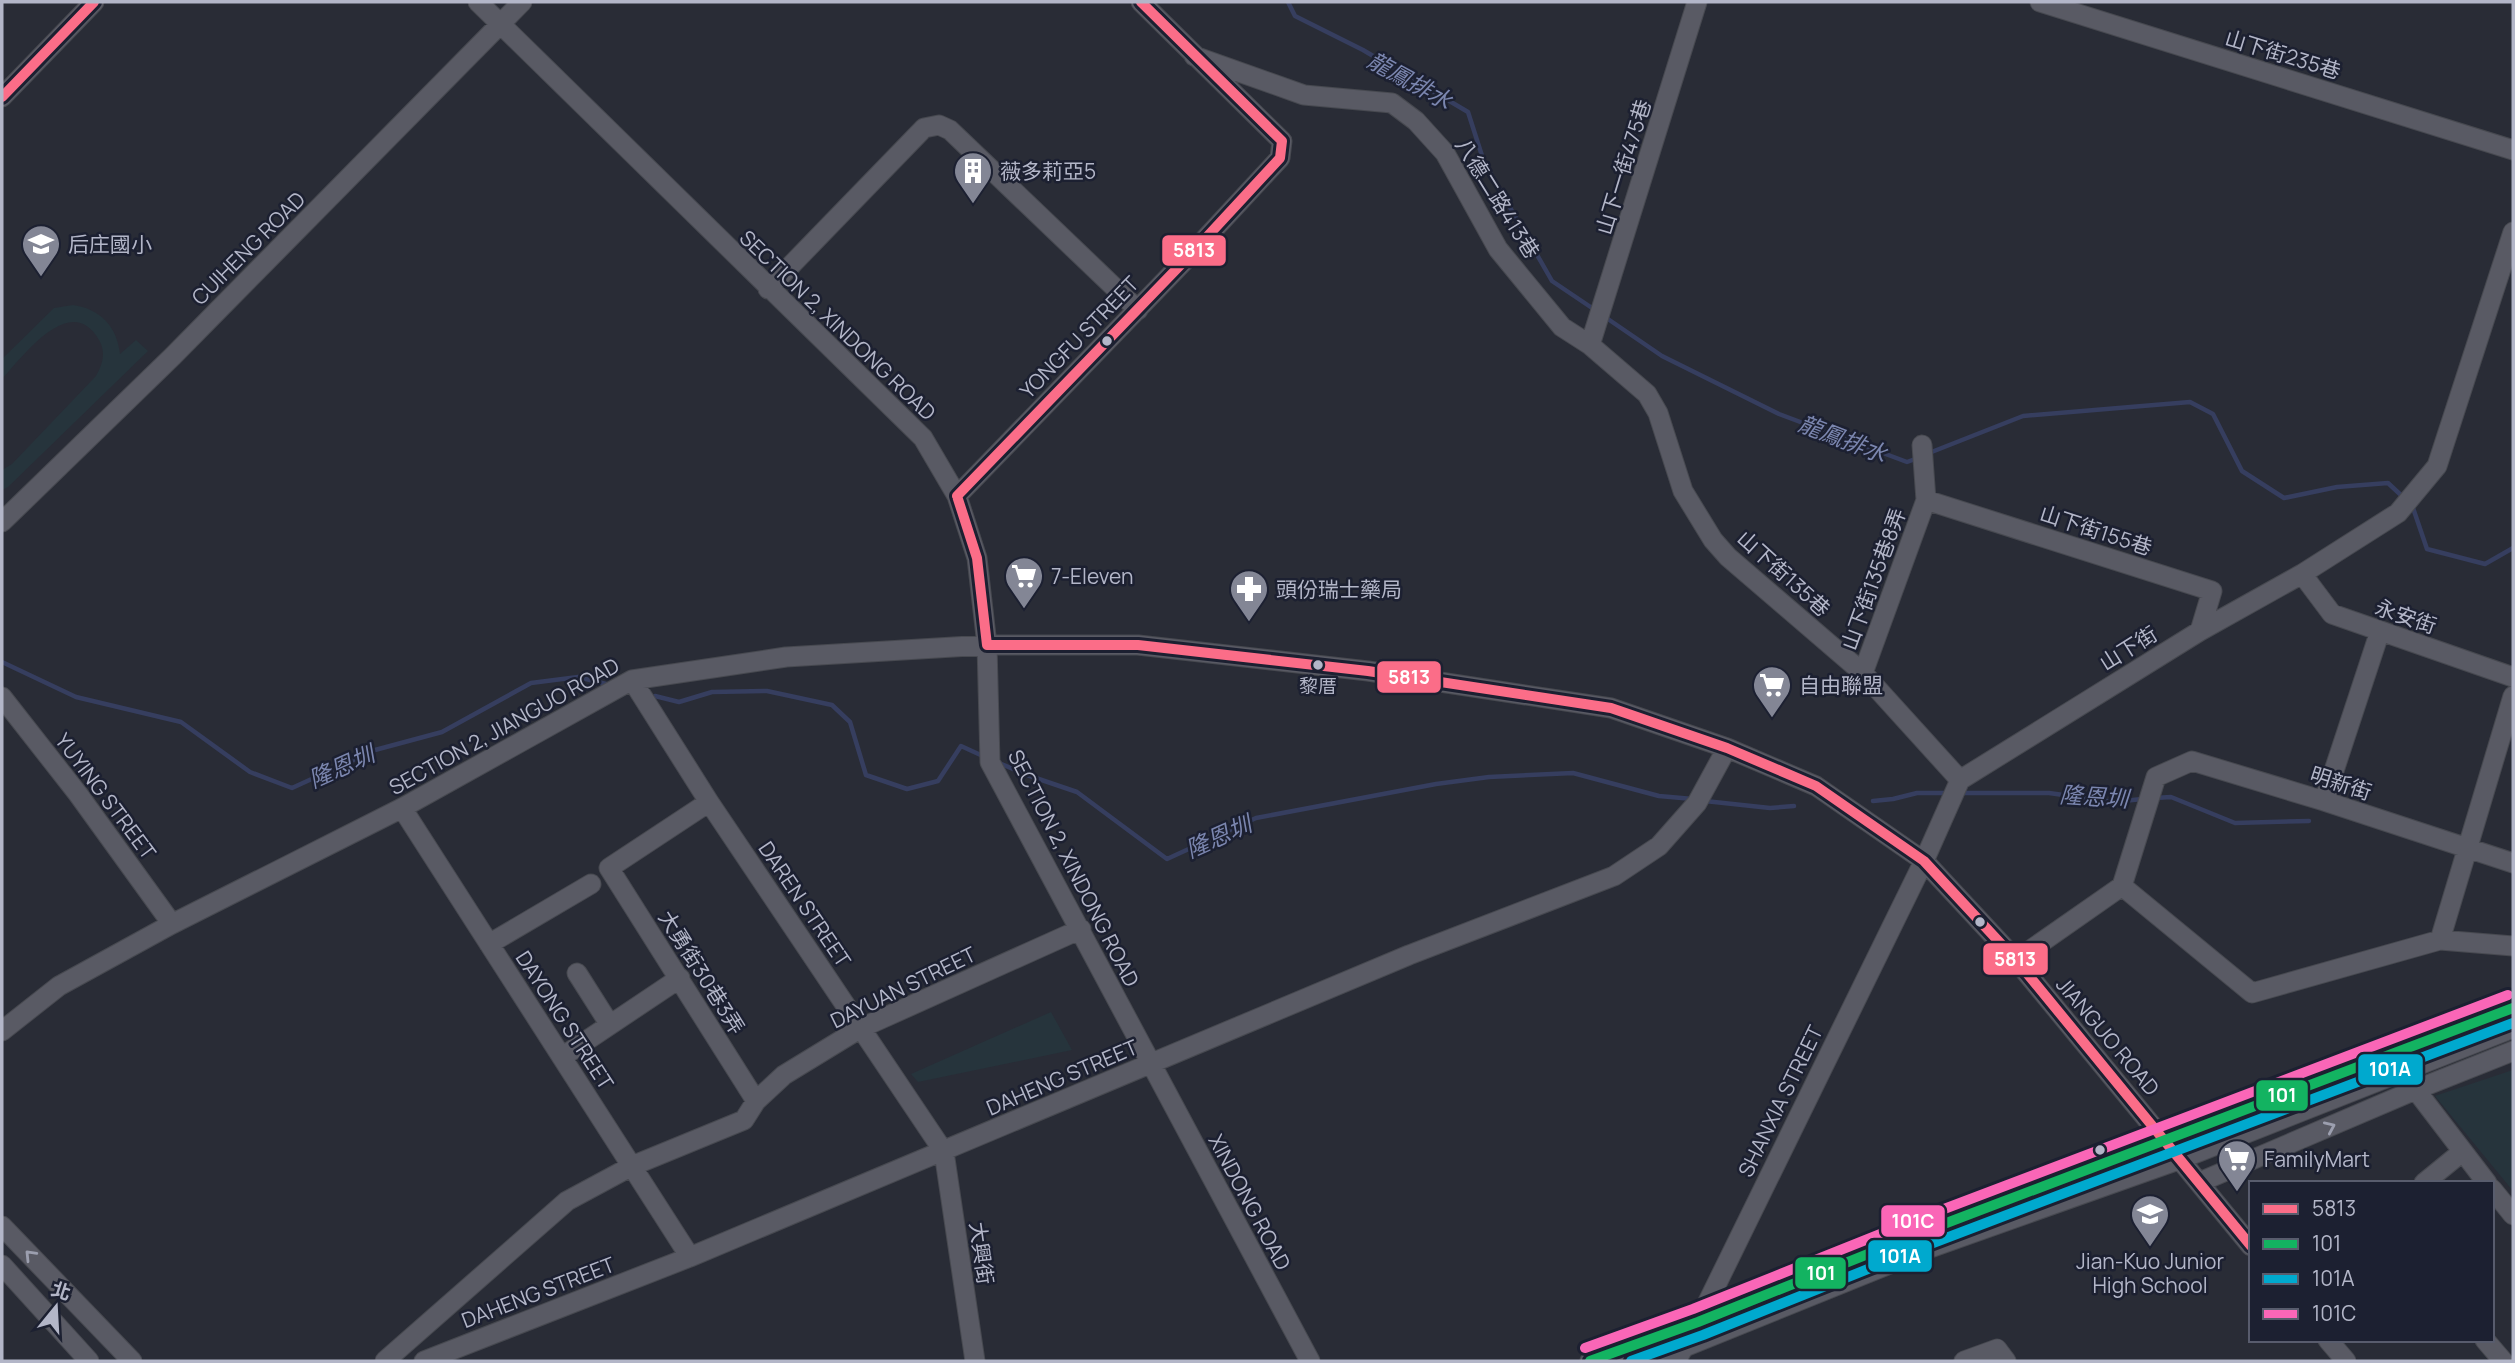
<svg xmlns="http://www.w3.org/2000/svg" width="2515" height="1363" font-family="Manrope,'Noto Sans TC',sans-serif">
<rect width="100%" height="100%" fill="#292c36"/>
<path fill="#26343c" d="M73 305C100 309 117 326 120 354L136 340 148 351 8 487 2 490V470L12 464 96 376C103 364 106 352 99 340 71 290 22 357 2 379V359L54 308Z
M1051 1012 1072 1050 918 1082 911 1074Z
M2513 1070V1191L2435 1096Z"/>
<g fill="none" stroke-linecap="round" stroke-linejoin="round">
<path stroke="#363e5f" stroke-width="4.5" d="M1288 2 1295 16 1363 50 1468 112 1484 162 1552 281 1595 310
M1605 317 1662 356 1779 414 1907 462 1918 458
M1929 453 2023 416 2190 402 2213 414 2242 471 2284 498 2337 487 2388 483 2403 497
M2412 505 2427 549 2485 564 2513 548
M2 662 76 697 181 722 250 772 292 788 375 750 442 732 531 683 578 677 610 685
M655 696 679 702 712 692 767 691 832 705 850 722 866 775 907 789 938 781 961 746 985 757
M999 763 1027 775 1077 792 1167 859 1256 818 1436 784 1489 777 1573 773 1659 796 1693 799
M1959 793H2049L2114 802 2142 799
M2155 798 2171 797 2235 823 2309 821
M1705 801 1770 808 1794 806
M1873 801 1893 799 1917 793H1947"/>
<defs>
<path id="minor" d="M478 2 923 438 957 496 977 558 987 645 990 762 1310 1361
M2040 2 2513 150
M1194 56 1304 95 1392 103 1416 121 1445 153 1498 249 1562 327 1590 345 1647 394 1658 413 1683 491 1713 540 1728 557 1863 673 1960 780
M2 97 94 2
M768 289 924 128 939 125 950 130 1138 310
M1590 345 1697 2
M957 496 1192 253 1280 158 1282 141 1141 2
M1926 500 2212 591 2200 631
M2 522 173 356 522 2
M2302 574 2332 614 2513 677
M1863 673 1926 500 1922 445
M632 680 709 802 944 1152 975 1361
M2 697 78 794 172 924
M2324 801 2380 631
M709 802 609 868 756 1101
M402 808 690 1257
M2122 886 2252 993 2440 940 2513 946
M2440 940 2513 696
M489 944 591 884
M2016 960 2122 886 2156 777 2192 761 2324 801 2513 863
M577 973 610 1025
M2 1031 59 986 172 924 402 808 632 680 786 657 987 645H1138L1368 671 1611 708 1727 748 1816 786 1924 861 2016 960 2251 1246
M562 1057 680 978
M2409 1081 2487 1183
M2200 1182 2415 1090 2513 1051
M2424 1183 2462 1152
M2492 1189 2513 1215
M2 1226 132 1361
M2 1265 89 1361
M2328 1340 2346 1361
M2485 1340 2503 1361
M385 1361 567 1201 632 1166 744 1120 756 1101 784 1075 861 1028 1081 929
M424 1361 690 1257 1409 955 1614 876 1659 846 1697 803 1727 748
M1590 1361 1698 1322 1928 1230 2166 1141 2513 1008
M1650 1361 1927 1249 2181 1159 2513 1028
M1676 1361 1698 1322 1924 861 1960 780 2200 631 2302 574 2398 513 2437 466 2513 232
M1964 1361 1997 1349 2006 1361"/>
</defs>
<use href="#minor" stroke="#474950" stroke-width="21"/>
<use href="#minor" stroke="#595a64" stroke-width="19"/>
<defs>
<path id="bus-1" d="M2 97 94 2
M957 496 1192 253 1280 158 1282 141 1141 2
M957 496 977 558 987 645
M987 645H1138L1368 671 1611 708 1727 748 1816 786 1924 861 2016 960 2251 1246"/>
<path id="bus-2" d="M1590 1361 1698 1322 1928 1230 2513 1008"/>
<path id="bus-3" d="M1631 1361 1703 1335 1933 1243 2513 1023"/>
<path id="bus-4" d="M1585 1348 1693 1309 1923 1217 2508 995"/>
</defs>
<use href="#bus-1" stroke="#1c2031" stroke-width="16"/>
<use href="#bus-2" stroke="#1c2031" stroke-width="16"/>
<use href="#bus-3" stroke="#1c2031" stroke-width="16"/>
<use href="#bus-4" stroke="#1c2031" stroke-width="16"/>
<use href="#bus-1" stroke="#fb6d88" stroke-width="10"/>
<use href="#bus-2" stroke="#13b361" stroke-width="10"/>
<use href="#bus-3" stroke="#00a9ce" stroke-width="10"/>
<use href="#bus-4" stroke="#fa66b7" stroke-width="10"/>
</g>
<defs><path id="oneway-chevron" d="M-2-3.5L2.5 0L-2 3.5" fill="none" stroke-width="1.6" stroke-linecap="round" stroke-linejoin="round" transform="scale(1.75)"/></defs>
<g stroke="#9c9faf">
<use href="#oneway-chevron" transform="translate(2330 1127) rotate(-24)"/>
<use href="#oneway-chevron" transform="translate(30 1255) rotate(-134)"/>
</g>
<defs>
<symbol id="building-pin" viewBox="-11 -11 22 30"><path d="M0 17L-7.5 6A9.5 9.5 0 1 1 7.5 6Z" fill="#838695" stroke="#1c2031"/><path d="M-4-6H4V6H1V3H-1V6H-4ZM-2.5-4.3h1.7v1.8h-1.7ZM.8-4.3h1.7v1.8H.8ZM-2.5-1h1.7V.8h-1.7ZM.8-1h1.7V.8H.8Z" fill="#fff"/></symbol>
<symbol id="school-pin" viewBox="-11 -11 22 30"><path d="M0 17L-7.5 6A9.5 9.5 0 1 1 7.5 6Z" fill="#838695" stroke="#1c2031"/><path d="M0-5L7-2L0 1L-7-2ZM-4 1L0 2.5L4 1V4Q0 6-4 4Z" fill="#fff"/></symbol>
<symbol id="supermarket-pin" viewBox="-11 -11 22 30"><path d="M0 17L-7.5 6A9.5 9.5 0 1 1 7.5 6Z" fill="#838695" stroke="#1c2031"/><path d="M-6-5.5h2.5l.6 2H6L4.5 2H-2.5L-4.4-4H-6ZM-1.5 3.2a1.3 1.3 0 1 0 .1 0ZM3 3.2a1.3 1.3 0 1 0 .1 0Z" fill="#fff"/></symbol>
<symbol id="pharmacy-pin" viewBox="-11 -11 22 30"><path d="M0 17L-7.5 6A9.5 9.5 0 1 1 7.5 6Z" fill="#838695" stroke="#1c2031"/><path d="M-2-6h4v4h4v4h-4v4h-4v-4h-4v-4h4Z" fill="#fff"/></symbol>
</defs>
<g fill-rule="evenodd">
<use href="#building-pin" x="951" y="149" width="44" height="60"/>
<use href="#school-pin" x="19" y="222" width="44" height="60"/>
<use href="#supermarket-pin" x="1002" y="554" width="44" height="60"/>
<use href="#pharmacy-pin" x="1227" y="567" width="44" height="60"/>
<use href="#supermarket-pin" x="1750" y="663" width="44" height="60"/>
<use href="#supermarket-pin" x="2215" y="1137" width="44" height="60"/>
<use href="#school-pin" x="2128" y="1192" width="44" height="60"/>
</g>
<g fill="#b3b6c8" stroke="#1c2031" stroke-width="2.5">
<circle cx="1107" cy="341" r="6"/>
<circle cx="1318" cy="665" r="6"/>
<circle cx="1980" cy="922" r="6"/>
<circle cx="2100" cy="1150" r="6"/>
</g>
<g text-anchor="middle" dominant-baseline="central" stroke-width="5" stroke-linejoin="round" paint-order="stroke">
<g font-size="19" fill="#b3b6c8" stroke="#1c2031">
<text x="1318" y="686">黎厝</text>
</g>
<g font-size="21" fill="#b3b6c8" stroke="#1c2031">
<text transform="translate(2283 54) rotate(17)">山下街235巷</text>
<text transform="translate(1623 167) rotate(-73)">山下一街475巷</text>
<text transform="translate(1498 198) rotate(58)">八德二路413巷</text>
<text transform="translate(248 248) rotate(-45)">CUIHENG ROAD</text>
<text transform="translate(838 325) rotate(44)">SECTION 2, XINDONG ROAD</text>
<text transform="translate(1079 337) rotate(-46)">YONGFU STREET</text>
<text transform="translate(2096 530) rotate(18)">山下街155巷</text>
<text transform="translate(1784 573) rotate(42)">山下街135巷</text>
<text transform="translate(1873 579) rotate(-70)">山下街135巷8弄</text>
<text transform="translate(2406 616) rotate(19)">永安街</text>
<text transform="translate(2128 648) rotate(-32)">山下街</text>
<text transform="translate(504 726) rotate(-29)">SECTION 2, JIANGUO ROAD</text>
<text transform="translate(2341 783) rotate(18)">明新街</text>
<text transform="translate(106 796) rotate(53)">YUYING STREET</text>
<text transform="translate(1074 868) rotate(63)">SECTION 2, XINDONG ROAD</text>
<text transform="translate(805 904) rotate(56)">DAREN STREET</text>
<text transform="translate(702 972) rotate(58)">大勇街30巷3弄</text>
<text transform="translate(903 987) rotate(-26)">DAYUAN STREET</text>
<text transform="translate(565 1020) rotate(57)">DAYONG STREET</text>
<text transform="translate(2108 1036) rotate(50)">JIANGUO ROAD</text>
<text transform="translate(1062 1077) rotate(-23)">DAHENG STREET</text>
<text transform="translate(1780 1101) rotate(-64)">SHANXIA STREET</text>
<text transform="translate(1250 1202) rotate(62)">XINDONG ROAD</text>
<text transform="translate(982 1253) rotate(82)">大興街</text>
<text transform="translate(538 1292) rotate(-21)">DAHENG STREET</text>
</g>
<g font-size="21" fill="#b3b6c8" stroke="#1c2031" text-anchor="start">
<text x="1000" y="171">薇多莉亞5</text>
<text x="68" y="244">后庄國小</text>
<text x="1051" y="576">7-Eleven</text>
<text x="1276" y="589">頭份瑞士藥局</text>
<text x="1799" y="685">自由聯盟</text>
<text x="2264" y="1159">FamilyMart</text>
<text x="2150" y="1261" text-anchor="middle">Jian-Kuo Junior<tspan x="2150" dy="24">High School</tspan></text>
</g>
<g font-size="23" font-style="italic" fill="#7b86af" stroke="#1c2031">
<text transform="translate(1410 80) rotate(29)">龍鳳排水</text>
<text transform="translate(1843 438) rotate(21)">龍鳳排水</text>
<text transform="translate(341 766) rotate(-24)">隆恩圳</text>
<text transform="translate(2094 796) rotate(4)">隆恩圳</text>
<text transform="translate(1218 836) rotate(-24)">隆恩圳</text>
</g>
</g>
<g stroke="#1c2031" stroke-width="2.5">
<rect x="1161" y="234" width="66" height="33" rx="7" fill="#fb6d88"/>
<rect x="1376" y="660" width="66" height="34" rx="7" fill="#fb6d88"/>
<rect x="1982" y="942" width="67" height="34" rx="7" fill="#fb6d88"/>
<rect x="2357" y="1053" width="67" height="33" rx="7" fill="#00a9ce"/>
<rect x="2255" y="1079" width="54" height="33" rx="7" fill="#13b361"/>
<rect x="1880" y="1204" width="66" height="34" rx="7" fill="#fa66b7"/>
<rect x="1867" y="1239" width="66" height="34" rx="7" fill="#00a9ce"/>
<rect x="1794" y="1256" width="53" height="34" rx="7" fill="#13b361"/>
</g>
<g font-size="19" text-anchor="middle" font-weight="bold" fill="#fff">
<text x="1194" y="257">5813</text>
<text x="1409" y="684">5813</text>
<text x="2015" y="966">5813</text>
<text x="2390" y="1076">101A</text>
<text x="2282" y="1102">101</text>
<text x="1913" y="1228">101C</text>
<text x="1900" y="1263">101A</text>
<text x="1821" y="1280">101</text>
</g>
<rect width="2515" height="1363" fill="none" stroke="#b3b6c8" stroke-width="7"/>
<rect x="2249" y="1181" width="245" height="161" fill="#1c2031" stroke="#585c6d" stroke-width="2"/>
<rect x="2263" y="1204" width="35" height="10" fill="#fb6d88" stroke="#585c6d" stroke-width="2"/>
<text x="2312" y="1216" font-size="21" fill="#b3b6c8">5813</text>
<rect x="2263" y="1239" width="35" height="10" fill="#13b361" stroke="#585c6d" stroke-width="2"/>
<text x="2312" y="1251" font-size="21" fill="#b3b6c8">101</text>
<rect x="2263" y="1274" width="35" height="10" fill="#00a9ce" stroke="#585c6d" stroke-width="2"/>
<text x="2312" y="1286" font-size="21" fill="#b3b6c8">101A</text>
<rect x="2263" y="1309" width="35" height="10" fill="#fa66b7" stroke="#585c6d" stroke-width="2"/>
<text x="2312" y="1321" font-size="21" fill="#b3b6c8">101C</text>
<g transform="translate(56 1307) rotate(18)" stroke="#1c2031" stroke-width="5" paint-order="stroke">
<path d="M0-5L12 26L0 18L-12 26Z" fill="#b3b6c8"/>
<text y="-10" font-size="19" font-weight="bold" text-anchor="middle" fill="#b3b6c8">北</text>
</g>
</svg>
